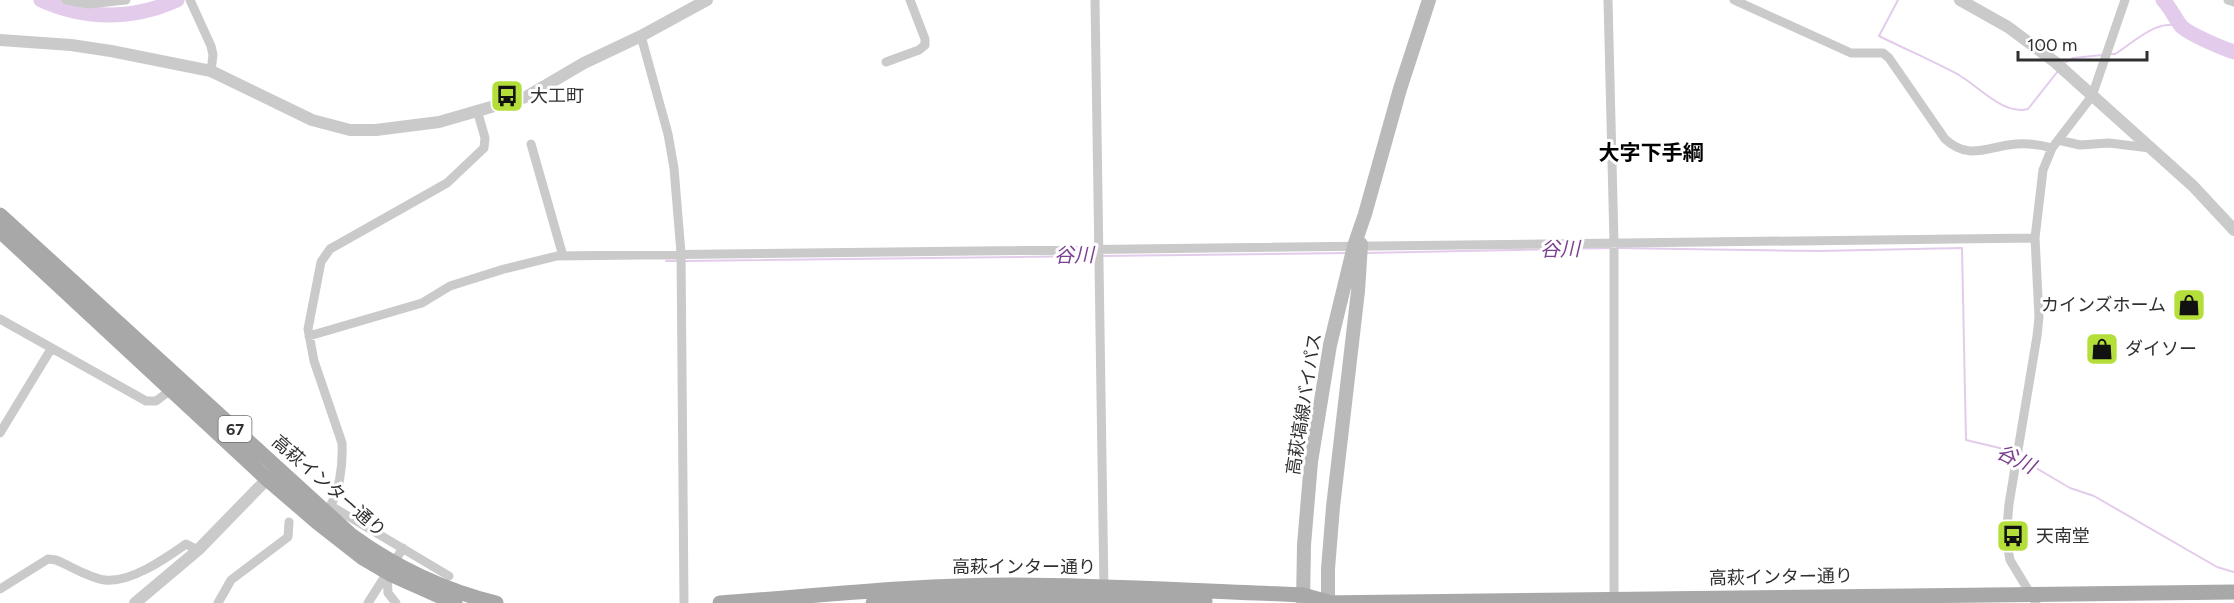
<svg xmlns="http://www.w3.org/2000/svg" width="2234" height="603" font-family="Figtree,'Noto Sans JP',sans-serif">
<rect width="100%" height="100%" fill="#fff"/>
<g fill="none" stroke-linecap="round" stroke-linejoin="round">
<path stroke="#e3cceb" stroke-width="2" d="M1898 0 1879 36C1905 49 1933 61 1959 75 1978 86 2004 116 2028 109L2058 71
M2109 54H2115C2136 41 2158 17 2183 27
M2063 64 2073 58 2103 55
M1617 248 1818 251 1962 248 1966 440 2008 450 2014 454
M1365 253 1611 248
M1101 256 1347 253
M666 261H678
M684 261 1095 256
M2019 458 2070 488 2094 496 2217 567 2234 572"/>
<path stroke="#e3cceb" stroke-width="15" d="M41 0C85 20 133 20 177 0
M2163 0C2171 8 2175 19 2182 27 2191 35 2222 48 2234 52"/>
<path stroke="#cacaca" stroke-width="9" d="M66 0 89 4 126 0
M190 0 211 46 213 55 211 71
M1095 0 1104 592
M1608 0 1614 242V603
M1734 0 1851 53H1883L1889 58 1945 139C1967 159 1983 149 2008 145 2022 143 2039 144 2052 148
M2228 0 2234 2
M641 36 668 134 674 168 681 253 684 603
M886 62 919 50 925 45V39L910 0
M2058 140 2080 145 2109 143 2150 148
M531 144 563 256
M0 319 146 401H156L172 389
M309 336 422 303 450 286 504 269 557 256 2035 238
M0 433 51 349
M331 506 449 576
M325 513C340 497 343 464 342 443L314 361 308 329 321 262 330 249 447 183 484 148 485 138 477 110
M387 573 388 593 396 603
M0 589 48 559 56 560C71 566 89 578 105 580 131 583 166 558 186 544L198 550
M218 603 231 580 288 537 289 522
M368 603 403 548
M2036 603 2010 560 2006 538 2009 504 2037 336 2039 317 2035 238 2043 170 2052 148 2092 96 2125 0"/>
<path stroke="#cacaca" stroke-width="12" d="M1960 0 2008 27 2055 62 2193 186 2234 230
M0 40 71 45 111 51 211 71 312 120 350 130H376L439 122 526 97 584 63 641 36 707 0
M135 603 198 550 272 474"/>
<path stroke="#bababa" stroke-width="14" d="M1303 603 1304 545 1311 462 1330 345 1354 246 1365 214 1400 89 1429 0
M1328 603V569L1333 507 1358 291 1361 244"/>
<path stroke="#a8a8a8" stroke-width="15" d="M0 215 351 535C395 567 443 590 496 603
M0 231 267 479 317 522 363 558 392 575 455 603
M720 603C816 596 913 585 1010 585 1101 585 1191 591 1282 594L1303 595 1328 602
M873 603 1008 596 1205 601
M1319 603 2234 592"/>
</g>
<defs>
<symbol id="bus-square" viewBox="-11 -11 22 22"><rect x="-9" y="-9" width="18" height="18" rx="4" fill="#b4df3b" stroke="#fff"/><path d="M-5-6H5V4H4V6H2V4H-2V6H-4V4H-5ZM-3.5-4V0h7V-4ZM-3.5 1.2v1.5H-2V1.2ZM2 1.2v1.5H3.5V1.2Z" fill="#111"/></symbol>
<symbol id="shop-square" viewBox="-11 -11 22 22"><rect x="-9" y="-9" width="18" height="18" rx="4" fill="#b4df3b" stroke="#fff"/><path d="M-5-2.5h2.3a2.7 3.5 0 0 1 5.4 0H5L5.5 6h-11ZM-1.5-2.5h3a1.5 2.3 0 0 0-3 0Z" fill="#111"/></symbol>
</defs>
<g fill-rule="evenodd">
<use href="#bus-square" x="488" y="77" width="38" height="38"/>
<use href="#shop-square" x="2170" y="286" width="38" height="38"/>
<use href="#shop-square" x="2083" y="330" width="38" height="38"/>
<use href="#bus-square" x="1994" y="517" width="38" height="38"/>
</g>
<g text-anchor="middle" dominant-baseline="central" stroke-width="6" stroke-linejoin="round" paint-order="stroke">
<rect fill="#fff" stroke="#6e6e6e" stroke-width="1.5" x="218.5" y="416" width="33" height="26" rx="4.5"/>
<g font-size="16" font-weight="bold" fill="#303030">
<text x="235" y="429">67</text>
</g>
<g font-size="18" fill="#303030" stroke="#fff" text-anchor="start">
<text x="530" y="96">大工町</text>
<text x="2166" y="305" text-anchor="end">カインズホーム</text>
<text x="2125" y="349">ダイソー</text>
<text x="2036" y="536">天南堂</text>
</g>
<g font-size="18" fill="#303030" stroke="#fff">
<text transform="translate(1304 404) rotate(-81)">高萩塙線バイパス</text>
<text transform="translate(329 486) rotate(41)">高萩インター通り</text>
<text x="1024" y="567">高萩インター通り</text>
<text transform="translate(1781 577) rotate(-1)">高萩インター通り</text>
</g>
<g font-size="20" font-style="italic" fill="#7a4190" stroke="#fff">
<text transform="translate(1560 249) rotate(-1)">谷川</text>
<text transform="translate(1074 255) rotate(-1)">谷川</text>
<text transform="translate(2016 459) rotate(26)">谷川</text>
</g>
<g font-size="21" font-weight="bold" fill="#000" stroke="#fff">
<text x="1651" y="152">大字下手綱</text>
</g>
</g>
<path d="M2018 51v9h129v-9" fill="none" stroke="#303030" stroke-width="3"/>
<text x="2027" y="51" font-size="18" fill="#303030" stroke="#ffffff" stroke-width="4.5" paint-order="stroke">100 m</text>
</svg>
